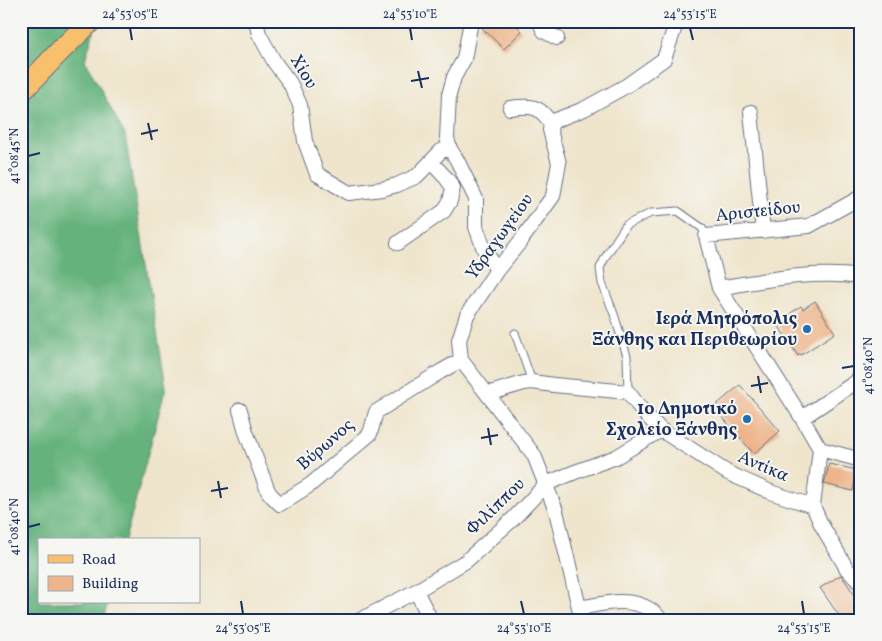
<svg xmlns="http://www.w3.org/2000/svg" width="882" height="641" font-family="Vollkorn,serif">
<rect width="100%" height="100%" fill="#f6f6f2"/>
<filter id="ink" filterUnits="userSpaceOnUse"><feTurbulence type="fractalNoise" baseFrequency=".02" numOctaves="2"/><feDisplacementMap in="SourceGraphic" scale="10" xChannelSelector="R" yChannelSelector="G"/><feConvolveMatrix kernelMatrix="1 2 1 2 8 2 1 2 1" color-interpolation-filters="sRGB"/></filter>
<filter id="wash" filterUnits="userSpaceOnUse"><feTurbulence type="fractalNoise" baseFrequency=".0096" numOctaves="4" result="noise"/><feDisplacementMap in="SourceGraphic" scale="20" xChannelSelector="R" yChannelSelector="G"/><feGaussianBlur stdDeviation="1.12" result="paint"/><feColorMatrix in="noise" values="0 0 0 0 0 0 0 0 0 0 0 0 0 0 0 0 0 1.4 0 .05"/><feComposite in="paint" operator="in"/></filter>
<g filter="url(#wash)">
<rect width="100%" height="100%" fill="#efe5cc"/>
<path fill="#65b27c" stroke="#40706d" d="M21 21H97L85 60 125 135 166 387 125 540H39V602H108L103 620H21Z"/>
<g id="blocks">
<path fill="#eeb58b" d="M485 21H512L522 31 504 49 480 26Z
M815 301 835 333 801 355 800 354 798 356 778 325 790 317 788 315 801 306 803 309Z
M740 385 780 431 754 454 714 407Z
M829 464 857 470 853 491 824 484Z
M841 575 861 604V620H842L820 588Z"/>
</g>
</g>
<g filter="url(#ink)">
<use href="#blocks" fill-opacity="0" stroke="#656f84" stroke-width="1"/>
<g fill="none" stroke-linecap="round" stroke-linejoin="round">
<defs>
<path id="lane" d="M515 333 532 382
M628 392 627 356 614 314 602 283 600 268 606 256 626 225 651 213 678 211 702 228 706 236"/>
<path id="street" d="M256 21 259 34 275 63 290 83 300 105 305 141 317 174 349 193 382 189 397 185 417 176 441 151 447 149H450L457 160 476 199V227L484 249 497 270
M539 21 544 31 557 38
M510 108C530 105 540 105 551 124
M751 112 763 231
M450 149 447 138 449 95 454 77 464 59 471 21
M398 243 444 211 450 201 453 188 447 179 431 162
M719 288C766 280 813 270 861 277
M461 360 459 340 467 315 497 270 520 242 553 196 559 163 550 130 551 124 556 120 584 109 626 86 664 59 677 21
M461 360 534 455 556 511 582 620
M487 394 524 383 532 382 554 385 628 392 644 413 661 430 728 473 773 493 813 506 821 524 847 569 861 584
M240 410 246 432 268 491 271 495 280 504 310 485 370 434 376 412 440 372 461 360
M802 418 856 382 861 375
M820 449 802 418 719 288 706 236 809 226 861 197
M820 449 861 460
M813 506 820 449
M416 591 431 620
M579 608C602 604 628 596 649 609 654 612 658 616 661 620
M360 620 416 591 466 561 513 519 546 484 575 472 616 457 661 430"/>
<path id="primary" d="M21 92 61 50 91 21"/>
</defs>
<use href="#lane" stroke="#656f84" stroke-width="9"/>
<use href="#street" stroke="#656f84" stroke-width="16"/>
<use href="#primary" stroke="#656f84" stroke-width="23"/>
<use href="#lane" stroke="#fff" stroke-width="7"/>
<use href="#street" stroke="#fff" stroke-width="14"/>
<use href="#primary" stroke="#f8bf6c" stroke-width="21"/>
</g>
</g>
<path fill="none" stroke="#1b2f5e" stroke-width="2" d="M130 28 132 40M410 28 412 40M690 28 693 40M418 71 422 88M411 81 429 78M148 123 152 140M141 134 158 130M28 156 40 153M842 368 854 366M758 376 761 393M751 386 768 383M488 428 491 445M481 438 498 435M218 481 221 498M211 491 228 488M28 527 40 524M241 601 243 614M521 601 524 614M802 601 804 614"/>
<g fill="#1f6fb2" stroke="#f6f6f2" stroke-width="2">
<circle cx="807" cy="329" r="5"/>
<circle cx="747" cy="419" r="5"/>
</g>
<g text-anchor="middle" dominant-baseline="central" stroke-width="4" stroke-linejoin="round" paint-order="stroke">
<g font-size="18" fill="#1b2f5e" stroke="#f6f6f2">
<text transform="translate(303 72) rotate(59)">Χίου</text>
<text transform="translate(758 212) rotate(-6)">Αριστείδου</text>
<text transform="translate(500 237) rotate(-54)">Υδραγωγείου</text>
<text transform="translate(326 445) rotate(-41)">Βύρωνος</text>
<text transform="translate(763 467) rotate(23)">Αντίκα</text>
<text transform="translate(496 507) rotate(-44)">Φιλίππου</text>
</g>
<g font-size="18" font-weight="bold" fill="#1b2f5e" stroke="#f6f6f2" text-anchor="end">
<text x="797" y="319">Ιερά Μητρόπολις<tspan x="797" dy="21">Ξάνθης και Περιθεωρίου</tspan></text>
<text x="737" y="409">1ο Δημοτικό<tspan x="737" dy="21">Σχολείο Ξάνθης</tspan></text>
</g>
</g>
<rect width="882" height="641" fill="none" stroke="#f6f6f2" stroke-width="55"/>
<rect x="38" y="538" width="162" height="65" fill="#f6f6f2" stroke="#9ea6b7"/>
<rect x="48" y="555" width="25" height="8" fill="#f8bf6c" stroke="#9ea6b7"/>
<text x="82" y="564" font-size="15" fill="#1b2f5e">Road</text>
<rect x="48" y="576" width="25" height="15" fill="#eeb58b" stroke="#9ea6b7"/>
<text x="82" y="588" font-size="15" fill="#1b2f5e">Building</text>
<rect x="28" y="28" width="826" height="586" fill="none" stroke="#1b2f5e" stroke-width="2"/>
<g font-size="12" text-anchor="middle" fill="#1b2f5e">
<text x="130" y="18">24°53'05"E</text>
<text x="410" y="18">24°53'10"E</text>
<text x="690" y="18">24°53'15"E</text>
<text transform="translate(14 156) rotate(-90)" y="4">41°08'45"N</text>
<text transform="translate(868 366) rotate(-90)" y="4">41°08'40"N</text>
<text transform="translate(14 527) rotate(-90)" y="4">41°08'40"N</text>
<text x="243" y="632">24°53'05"E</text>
<text x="524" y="632">24°53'10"E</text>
<text x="804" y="632">24°53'15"E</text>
</g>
</svg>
